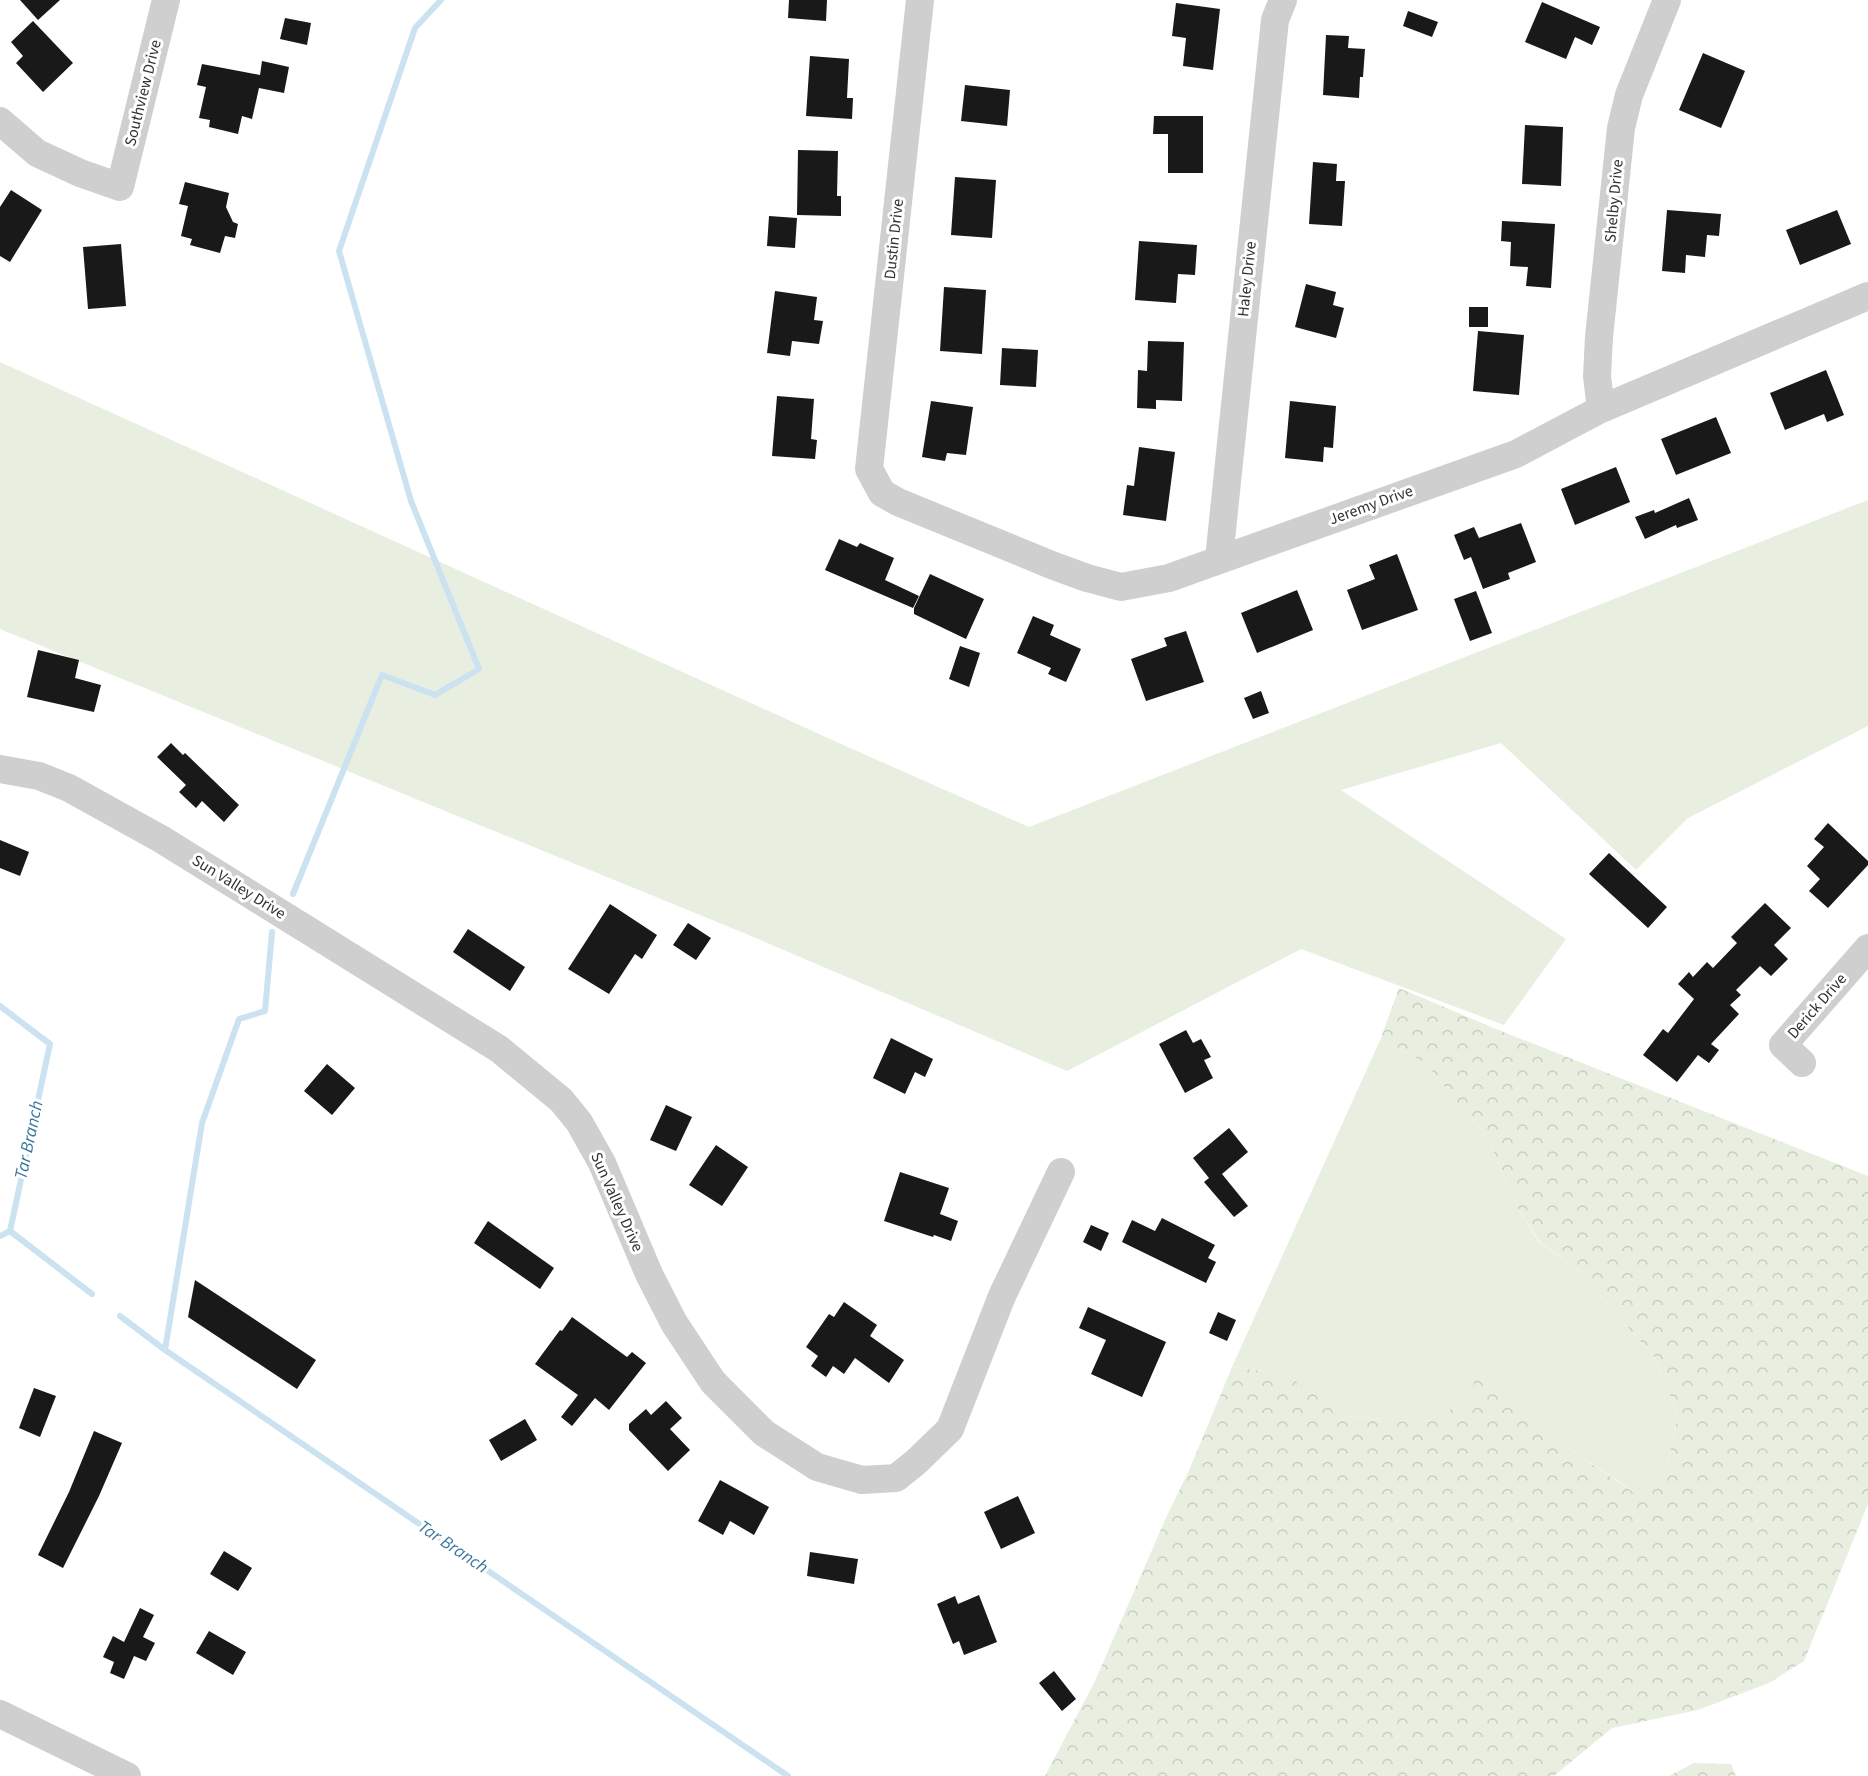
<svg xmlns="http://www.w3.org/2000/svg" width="1868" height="1776" font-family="'Source Sans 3',sans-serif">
<defs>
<pattern id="forest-crowns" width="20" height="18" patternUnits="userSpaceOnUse" patternTransform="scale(1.5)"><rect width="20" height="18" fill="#e8efe0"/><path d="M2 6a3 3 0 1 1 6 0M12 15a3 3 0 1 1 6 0" fill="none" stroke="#c7cdc1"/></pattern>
</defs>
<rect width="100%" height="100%" fill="#fff"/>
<path fill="#e8efe0" d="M0 362 841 744 1029 827 1868 500V726L1688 818 1636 870 1501 743 1341 790 1566 939 1504 1025 1301 949 1067 1071 744 933 0 629Z
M1381 1038 1427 1064 1452 1097 1487 1136 1519 1211 1539 1242 1576 1268 1655 1358 1678 1416 1666 1470 1633 1491 1562 1444 1487 1374 1473 1399 1423 1422 1346 1416 1286 1374 1232 1367Z"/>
<path fill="url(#forest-crowns)" d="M1399 988 1501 1031 1868 1176V1504L1804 1661 1769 1683 1698 1710 1612 1728 1554 1776H1045L1095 1681 1165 1520 1190 1468 1232 1367 1286 1374 1346 1416 1423 1422 1473 1399 1474 1375 1488 1374 1562 1444 1632 1491 1666 1470 1678 1416 1655 1358 1576 1268 1540 1242 1519 1211 1487 1136 1452 1097 1427 1064 1381 1038Z
M1694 1763 1731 1764 1736 1776H1669Z"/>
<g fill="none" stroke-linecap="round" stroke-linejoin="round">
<path stroke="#cbe2f0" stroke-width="6" d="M293 894 382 675 435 695 479 669 411 501 339 251 415 28 441 0
M0 1006 50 1044 10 1231 92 1294
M0 1236 10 1231
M120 1316 165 1350 788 1776
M165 1350 202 1123 239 1019 265 1011 272 932"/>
</g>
<path fill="#191919" d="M20 0H60L38 20Z
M789 0H827L826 21 788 18Z
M1542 2 1600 27 1592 45 1575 37 1566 59 1525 42Z
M1176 3 1220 9 1213 70 1183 66 1186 38 1172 36Z
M1408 11 1438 22 1432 37 1403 26Z
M285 18 311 23 307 45 280 39Z
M33 21 73 63 43 92 16 63 23 56 11 42Z
M1326 35 1349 36 1348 48 1365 49 1363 77H1360L1359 98 1323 95Z
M1703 53 1745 71 1721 128 1679 110Z
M810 56 849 59 847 98H853L852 119 806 116Z
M262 61 289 67 284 93 259 88 252 119 242 116 238 134 209 127 210 120 199 118 206 87 197 85 202 64 260 75Z
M965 85 1010 90 1007 126 961 121Z
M1154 116H1203V173H1168V134H1153Z
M1525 125 1563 127 1561 186 1522 184Z
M798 150 838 151 837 196H841V216L797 215Z
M1313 162 1337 164 1336 181H1345L1342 226 1309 224Z
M955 177 996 180 992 238 951 235Z
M185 182 229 193 226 207 233 222 238 224 235 238 225 236 220 253 190 245 192 239 181 236 188 206 179 204Z
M11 190 42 210 10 262 0 256V207Z
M1667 210 1721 214 1719 236 1707 235 1705 257 1686 255 1685 273 1662 271Z
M1837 210 1851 244 1800 265 1786 230Z
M769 216 797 218 795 248 767 246Z
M1502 221 1555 224 1551 288 1526 286 1528 267 1510 266 1511 242 1501 241Z
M1139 241 1197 245 1195 275 1178 274 1176 303 1135 300Z
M121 244 126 306 88 309 83 247Z
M1306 284 1336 292 1333 305 1344 308 1336 338 1295 327Z
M944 287 986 290 982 354 940 351Z
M775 291 817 297 814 320 823 321 819 344 792 341 790 356 767 353Z
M1469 307H1488V327H1469Z
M1478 331 1524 335 1519 395 1473 391Z
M1148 341 1184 342 1182 401 1156 400V409L1137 408 1138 370 1147 371Z
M1002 348 1038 350 1036 387 1000 385Z
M1826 370 1844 415 1827 422 1824 414 1785 430 1770 393Z
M777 396 814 399 811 439 817 440 815 459 772 456Z
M931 401 973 407 966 455 947 453 945 461 922 457Z
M1290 401 1336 406 1333 448 1324 447 1323 462 1285 458Z
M1716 417 1731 453 1676 475 1661 439Z
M1139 447 1175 452 1166 521 1123 515 1127 485 1134 486Z
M1616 467 1630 502 1575 525 1561 489Z
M1689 498 1698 520 1677 528 1676 525 1645 539 1635 517 1654 510 1655 513Z
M1521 523 1536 562 1508 573 1510 579 1483 589 1471 557 1464 560 1454 535 1474 527 1479 538Z
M839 539 857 547 860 543 894 558 885 580 919 596 913 608 825 570Z
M1397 554 1418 610 1362 630 1347 590 1375 579 1369 565Z
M930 574 984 599 966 639 914 614V608Z
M1297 590 1313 630 1257 653 1241 613Z
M1476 591 1492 633 1470 641 1454 599Z
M1033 616 1054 625 1050 635 1081 649 1066 682 1048 674 1051 668 1017 653Z
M1186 631 1204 682 1146 701 1131 659 1167 646 1164 638Z
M960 646 980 653 969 687 949 679Z
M38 650 79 660 75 678 101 685 94 712 27 697Z
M1261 691 1269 713 1253 719 1244 698Z
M171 743 183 755 185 753 239 805 224 822 202 801 196 808 179 792 186 785 157 757Z
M1828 823 1868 861V865L1828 908 1809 891 1820 879 1807 866 1824 847 1814 839Z
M0 840 29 852 20 876 0 868Z
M1609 853 1667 907 1648 928 1589 874Z
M1765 903 1791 928 1774 945 1788 959 1771 976 1760 966 1736 990 1741 995 1730 1005 1739 1014 1711 1044 1719 1050 1709 1063 1698 1055 1677 1082 1643 1055 1663 1029 1668 1033 1694 999 1678 984 1689 972 1693 977 1707 962 1713 968 1737 943 1731 937Z
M610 904 657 935 642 959 635 954 609 994 568 969Z
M688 923 711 938 696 960 673 945Z
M468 929 525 967 510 991 453 952Z
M1186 1030 1193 1043 1201 1039 1211 1057 1204 1060 1213 1078 1185 1093 1159 1044Z
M891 1038 933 1059 925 1077 915 1072 905 1094 873 1078Z
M327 1064 355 1088 332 1115 304 1091Z
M666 1105 692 1117 676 1151 650 1140Z
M1229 1128 1248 1152 1222 1174 1248 1206 1234 1217 1204 1182 1209 1178 1193 1158Z
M716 1145 748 1167 722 1206 689 1185Z
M900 1172 949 1188 940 1214 958 1221 951 1241 934 1235 933 1237 884 1221Z
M1162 1218 1215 1245 1208 1258 1216 1262 1206 1283 1122 1242 1132 1220 1155 1231Z
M488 1221 554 1268 540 1289 474 1243Z
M1091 1225 1109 1233 1101 1251 1083 1242Z
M195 1280 316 1360 297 1389 188 1317Z
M844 1302 877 1325 870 1336 904 1360 889 1383 855 1358 844 1374 833 1366 826 1377 811 1366 818 1356 806 1347 829 1314 834 1317Z
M1088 1307 1166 1342 1142 1397 1091 1374 1106 1340 1079 1328Z
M1218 1312 1236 1320 1227 1341 1209 1333Z
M572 1317 627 1357 632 1352 646 1363 609 1410 595 1398 572 1426 561 1417 578 1395 535 1364 560 1330 562 1331Z
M34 1388 56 1396 40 1437 19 1428Z
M666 1401 682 1418 670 1429 690 1450 668 1471 629 1430V1424L646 1409 651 1415Z
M525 1419 537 1440 501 1461 489 1440Z
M94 1431 122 1443 99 1496 63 1568 38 1555 69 1492Z
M720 1480 769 1507 754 1535 730 1521 723 1535 698 1521Z
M1018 1496 1035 1533 1001 1549 984 1512Z
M224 1551 252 1568 238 1591 210 1574Z
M810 1552 858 1559 854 1584 807 1576Z
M979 1595 997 1642 964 1655 959 1641 953 1644 937 1604 955 1596 958 1604Z
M140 1608 154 1615 143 1637 155 1643 146 1661 134 1656 124 1679 110 1673 114 1662 103 1657 113 1636 124 1642Z
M209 1631 246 1652 233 1675 196 1653Z
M1054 1671 1076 1699 1062 1711 1039 1683Z"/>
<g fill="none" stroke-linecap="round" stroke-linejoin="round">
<path stroke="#cfcfcf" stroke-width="28" d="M920 0 869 469 882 493 898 502 1054 566 1087 578 1121 587 1169 578 1516 454 1601 409 1868 296
M0 121 37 153 80 173 120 187 166 0
M1601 409 1597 376 1599 337 1621 128 1629 95 1667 0
M1219 559 1275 20 1283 0
M0 769 39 776 69 788 161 839 499 1049 561 1100 579 1122 602 1163 649 1274 674 1323 713 1382 764 1433 817 1467 862 1480 896 1478 916 1462 950 1429 1002 1296 1061 1172
M1802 1063 1783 1045 1868 948
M0 1714 127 1776"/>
</g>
<g text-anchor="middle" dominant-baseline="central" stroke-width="6" stroke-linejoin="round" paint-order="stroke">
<g font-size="16" fill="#323232" stroke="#fff">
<text transform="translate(143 93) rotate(-76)">Southview Drive</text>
<text transform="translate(1614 201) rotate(-85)">Shelby Drive</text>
<text transform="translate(894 239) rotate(-84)">Dustin Drive</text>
<text transform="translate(1247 279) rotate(-84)">Haley Drive</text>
<text transform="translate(1371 505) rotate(-20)">Jeremy Drive</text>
<text transform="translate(239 887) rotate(32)">Sun Valley Drive</text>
<text transform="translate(1817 1006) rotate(-49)">Derick Drive</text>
<text transform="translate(617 1202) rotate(66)">Sun Valley Drive</text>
</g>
<g font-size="18" font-style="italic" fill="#38779c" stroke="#fff">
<text transform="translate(29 1140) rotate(-78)">Tar Branch</text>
<text transform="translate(453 1547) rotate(34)">Tar Branch</text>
</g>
</g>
</svg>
